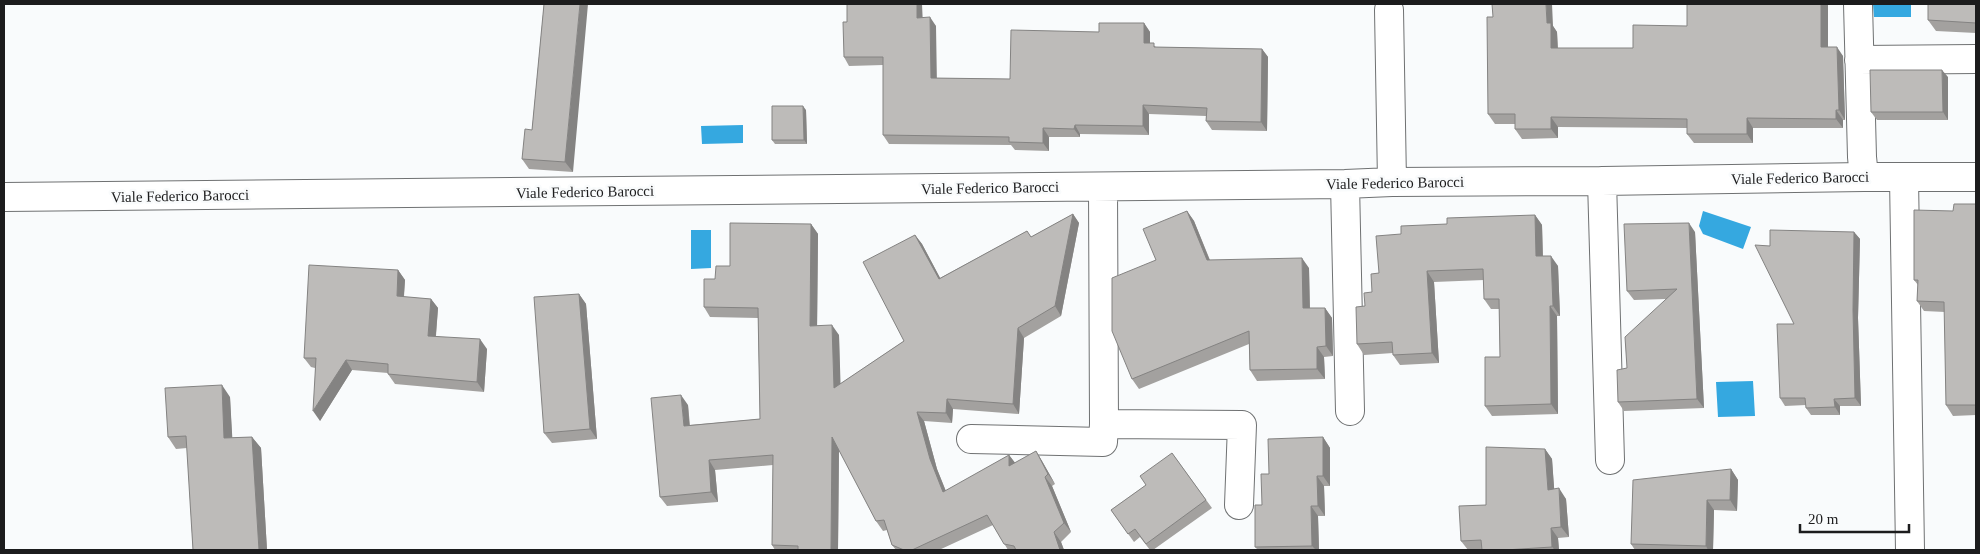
<svg xmlns="http://www.w3.org/2000/svg" width="1980" height="554" font-family="Georgia,serif">
<rect width="100%" height="100%" fill="#f9fbfc"/>
<path fill="#35a8e0" d="M1873 4H1911V17H1874Z
M743 125V143L702 144 701 126Z
M1703 211 1751 227 1743 249 1703 234 1699 226Z
M691 230H711V268L691 269Z
M1753 381 1755 416 1718 417 1716 382Z"/>
<g fill="none" stroke-linecap="round" stroke-linejoin="round">
<defs>
<path id="minor" d="M1858 4 1862 157 1864 177
M1389 10 1392 182
M1859 60 1976 59
M1904 178 1910 550
M1602 181 1610 460
M1345 184 1350 411
M1103 187 1104 424 1242 425 1239 505
M4 197 1345 184 1392 182 1602 181 1864 177H1976
M971 439 1103 442 1104 424"/>
</defs>
<use href="#minor" stroke="#6f7172" stroke-width="30"/>
<use href="#minor" stroke="#fff" stroke-width="28"/>
</g>
<path fill="#a3a19f" d="M544 4 573 172 529 169 522 159 532 130Z
M1687 4H1828V47L1843 56 1845 120H1843V128H1753V143H1694L1687 134V128L1558 127V138L1522 139 1515 129V124H1495L1488 114 1553 26 1557 32 1558 48H1633L1687 26Z
M1976 4V33L1936 31 1928 20Z
M922 17 936 26V78L1010 79 1099 32 1144 23 1150 32V43L1156 47 1262 49 1268 57 1267 131 1212 130 1206 121V116L1149 114V135L1080 134V137H1049V151L1015 150 1011 145 889 144 883 135V65L849 66 844 57 847 22Z
M1948 77V120H1877L1871 112Z
M806 110 807 144H775L772 140Z
M1976 204V415L1953 416 1946 405 1945 312 1924 311 1917 301 1918 285 1914 280 1953 211Z
M1187 211 1194 221 1210 260 1309 268 1310 308H1325L1332 318 1333 356 1324 357 1325 379 1257 381 1250 370 1249 344 1139 389 1132 379 1156 260Z
M1073 214 1079 223 1061 316 1024 338 1019 414 953 409 952 423 924 421 937 469 946 491 1009 455 1015 463 1036 451 1042 461 1055 484 1052 486 1071 532 1061 542 1064 550H1008L993 525 939 550H896L892 545 887 530 883 531 876 521 839 450 838 550H775L772 545 773 465 715 470 718 502 667 506 660 497 688 405 690 425 760 419 758 318 710 317 704 307 715 279 730 266 811 224 818 234 817 326 839 335 840 384 904 341 915 235 922 244 940 278 1027 231 1031 237Z
M1535 215 1542 225 1543 256 1558 266 1560 316H1557L1558 414 1492 416 1485 406 1500 357 1499 309H1491L1484 299V280L1434 282 1439 363 1400 365 1393 355V353L1364 355 1357 344 1365 306 1372 292 1379 273 1401 234 1447 224Z
M1695 232 1704 408 1624 411 1618 402 1666 299 1634 300 1627 291Z
M1854 232 1860 239 1858 318 1861 406H1840V415H1811L1806 408V405L1785 406 1780 398 1794 324 1770 246Z
M398 270 405 280 404 297 431 299 438 308 436 336 487 349 484 392 395 384 388 374V373L352 370 320 421 315 368 311 367 304 358Z
M579 294 586 304 597 439 552 443 544 433Z
M230 397 232 438 252 437 261 448 267 550H193L187 448 176 449 168 437Z
M1323 437 1330 448V486H1324L1325 516H1318L1319 550H1258L1255 547 1262 505 1269 474Z
M1545 449 1552 459 1554 489 1566 499 1569 537 1558 538 1559 550H1468L1461 541 1486 505Z
M1172 453 1212 508 1153 550H1150L1140 537 1134 542 1111 510 1146 485Z
M1731 469 1738 480 1737 511 1714 510 1713 550H1635L1631 544Z"/>
<path fill="#848382" d="M580 4H588L573 172 565 162Z
M917 4H922L923 26 917 18Z
M1546 4H1552L1553 26 1557 32 1558 57 1551 48 1547 23Z
M1821 4H1828V56L1821 47Z
M930 17 936 26 937 87 931 78Z
M1144 23 1150 32V52L1144 43Z
M1837 47 1843 56 1845 120 1839 110Z
M1262 49 1268 57 1267 131 1261 122Z
M1942 70 1948 77V120L1943 112Z
M1143 105 1149 114V135L1143 126Z
M803 106 806 110 807 144 804 140Z
M1836 110 1843 120V128L1836 119Z
M1551 117 1558 127V138L1551 129Z
M1747 118 1753 128V143L1747 134Z
M1075 125 1080 134V137L1074 129Z
M1043 128 1049 137V151L1043 143Z
M1187 211 1194 221 1214 271 1207 260Z
M1073 214 1079 223 1061 316 1055 306Z
M1535 215 1542 225 1543 266 1536 256Z
M1689 223 1695 232 1704 408 1697 399Z
M811 224 818 234 817 335 810 326Z
M1854 232 1860 239 1858 318 1861 406 1855 398 1853 310Z
M915 235 922 244 946 289 939 279Z
M1551 256 1558 266 1560 316 1553 306Z
M1302 258 1309 268 1310 319 1303 308Z
M398 270 405 280 403 306 397 296Z
M1427 271 1434 282 1439 363 1432 353Z
M579 294 586 304 597 439 590 429Z
M431 299 438 308 435 345 428 336Z
M1550 306 1557 316 1558 414 1551 404Z
M1325 308 1332 318 1333 356 1326 346Z
M832 325 839 335 841 398 834 388Z
M1018 328 1024 338 1019 414 1013 404Z
M480 339 487 349 484 392 477 382Z
M1317 347 1324 357 1325 379 1317 369Z
M346 360 352 370 320 421 313 411Z
M222 385 230 397 233 450 224 438Z
M681 395 688 405 690 435 684 426Z
M947 399 953 409 952 423 946 413Z
M1834 399 1840 406V415L1835 407Z
M917 412 924 421 937 469 950 502 943 492 930 459Z
M252 437 261 448 267 550H259Z
M832 437 839 446 838 550H831Z
M1323 437 1330 448V486L1323 476Z
M1545 449 1552 459 1555 500 1548 490Z
M1036 451 1042 461 1055 484 1048 474Z
M1009 455 1016 464 1009 466Z
M709 460 715 470 718 502 711 492Z
M1731 469 1738 480 1737 511 1730 500Z
M1317 476 1324 486 1325 516 1318 506Z
M1045 477 1052 486 1071 532 1064 523Z
M1559 488 1566 499 1569 537 1561 527Z
M1707 500 1714 510 1713 550H1708L1706 546Z
M1311 506 1318 516 1319 550H1316L1312 546Z
M1551 528 1558 538 1559 550H1555L1552 547Z
M1054 532 1061 542 1064 550H1060Z"/>
<path fill="#bdbbb9" stroke="#848382" d="M544 4H580L565 162 522 159 525 129 532 130Z
M847 4H917V18L930 17 931 78 1010 79 1011 30 1099 32V23H1144V43H1154V47L1262 49 1261 122 1206 121 1207 108 1143 105V126L1075 125 1074 129 1043 128V143L1009 142V137L883 135V57H844L843 22H847Z
M1492 4H1546L1547 23H1551V48H1633V25L1687 26V4H1821V47H1837L1839 110H1836V119L1747 118V134H1687V119L1551 117V129H1515V114H1488L1487 17H1493Z
M1928 4H1976V23L1928 20Z
M1870 70H1942L1943 112H1871Z
M772 106H803L804 140H772Z
M1954 204H1976V405H1946L1944 302 1917 301 1918 280H1914V210L1953 211Z
M1187 211 1207 260 1302 258 1303 308H1325L1326 346 1317 347V369L1250 370 1249 331 1132 379 1112 331V278L1156 260 1143 229Z
M1073 214 1055 306 1018 328 1013 404 947 399 946 413 917 412 930 459 943 492 1009 455V466L1036 451 1048 474 1045 477 1064 523 1054 532 1060 550H1016L1014 546 1004 544 987 515 912 550H904L892 545 884 520 876 521 832 437 831 550H798V546L772 545 773 455 709 460 711 492 660 497 651 398 681 395 684 426 760 419 758 308 704 307V279H715L716 266H730V223L811 224 810 326 832 325 834 388 904 341 863 262 915 235 939 279 1027 231 1031 237Z
M1535 215 1536 256H1551L1553 306H1550L1551 404 1485 406V357H1500L1499 299H1484L1483 269 1427 271 1432 353 1393 355 1392 342 1357 344 1356 307 1365 306 1364 293 1372 292 1371 274 1379 273 1376 236 1401 234V226L1447 224V218Z
M1689 223 1697 399 1618 402 1617 370 1627 368 1625 337 1677 289 1627 291 1624 224Z
M1770 230 1854 232 1853 310 1855 398 1834 399 1835 407 1806 408 1805 398H1780L1777 324H1794L1755 245 1770 246Z
M309 265 398 270 397 296 431 299 428 336 480 339 477 382 388 374V364L346 360 313 411 316 358H304Z
M579 294 590 429 544 433 534 297Z
M222 385 224 438 252 437 259 550H193L186 436 168 437 165 388Z
M1323 437V476H1317L1318 506H1311L1312 546 1255 547V505H1262L1261 474H1269L1268 439Z
M1486 447 1545 449 1548 490 1559 488 1561 527 1551 528 1552 547 1505 550H1482L1481 540 1461 541 1459 506 1486 505Z
M1172 453 1206 500 1146 544 1135 529 1128 534 1111 510 1146 485 1140 476Z
M1731 469 1730 500H1707L1706 546 1631 544 1633 480Z"/>
<g text-anchor="middle" dominant-baseline="central" stroke-width="5" stroke-linejoin="round" paint-order="stroke">
<g font-size="15" fill="#1c1c1d" stroke="#f9fbfc">
<text transform="translate(1800 178) rotate(-1)">Viale Federico Barocci</text>
<text transform="translate(1395 183) rotate(-1)">Viale Federico Barocci</text>
<text transform="translate(990 188) rotate(-1)">Viale Federico Barocci</text>
<text transform="translate(585 192) rotate(-1)">Viale Federico Barocci</text>
<text transform="translate(180 196) rotate(-1)">Viale Federico Barocci</text>
</g>
</g>
<rect width="1980" height="554" fill="none" stroke="#1c1c1d" stroke-width="10"/>
<path d="M1800 524v8h109v-8" fill="none" stroke="#1c1c1d" stroke-width="2.5"/>
<text x="1808" y="524" font-size="15" fill="#1c1c1d" stroke="#f9fbfc" stroke-width="4" paint-order="stroke">20 m</text>
</svg>
